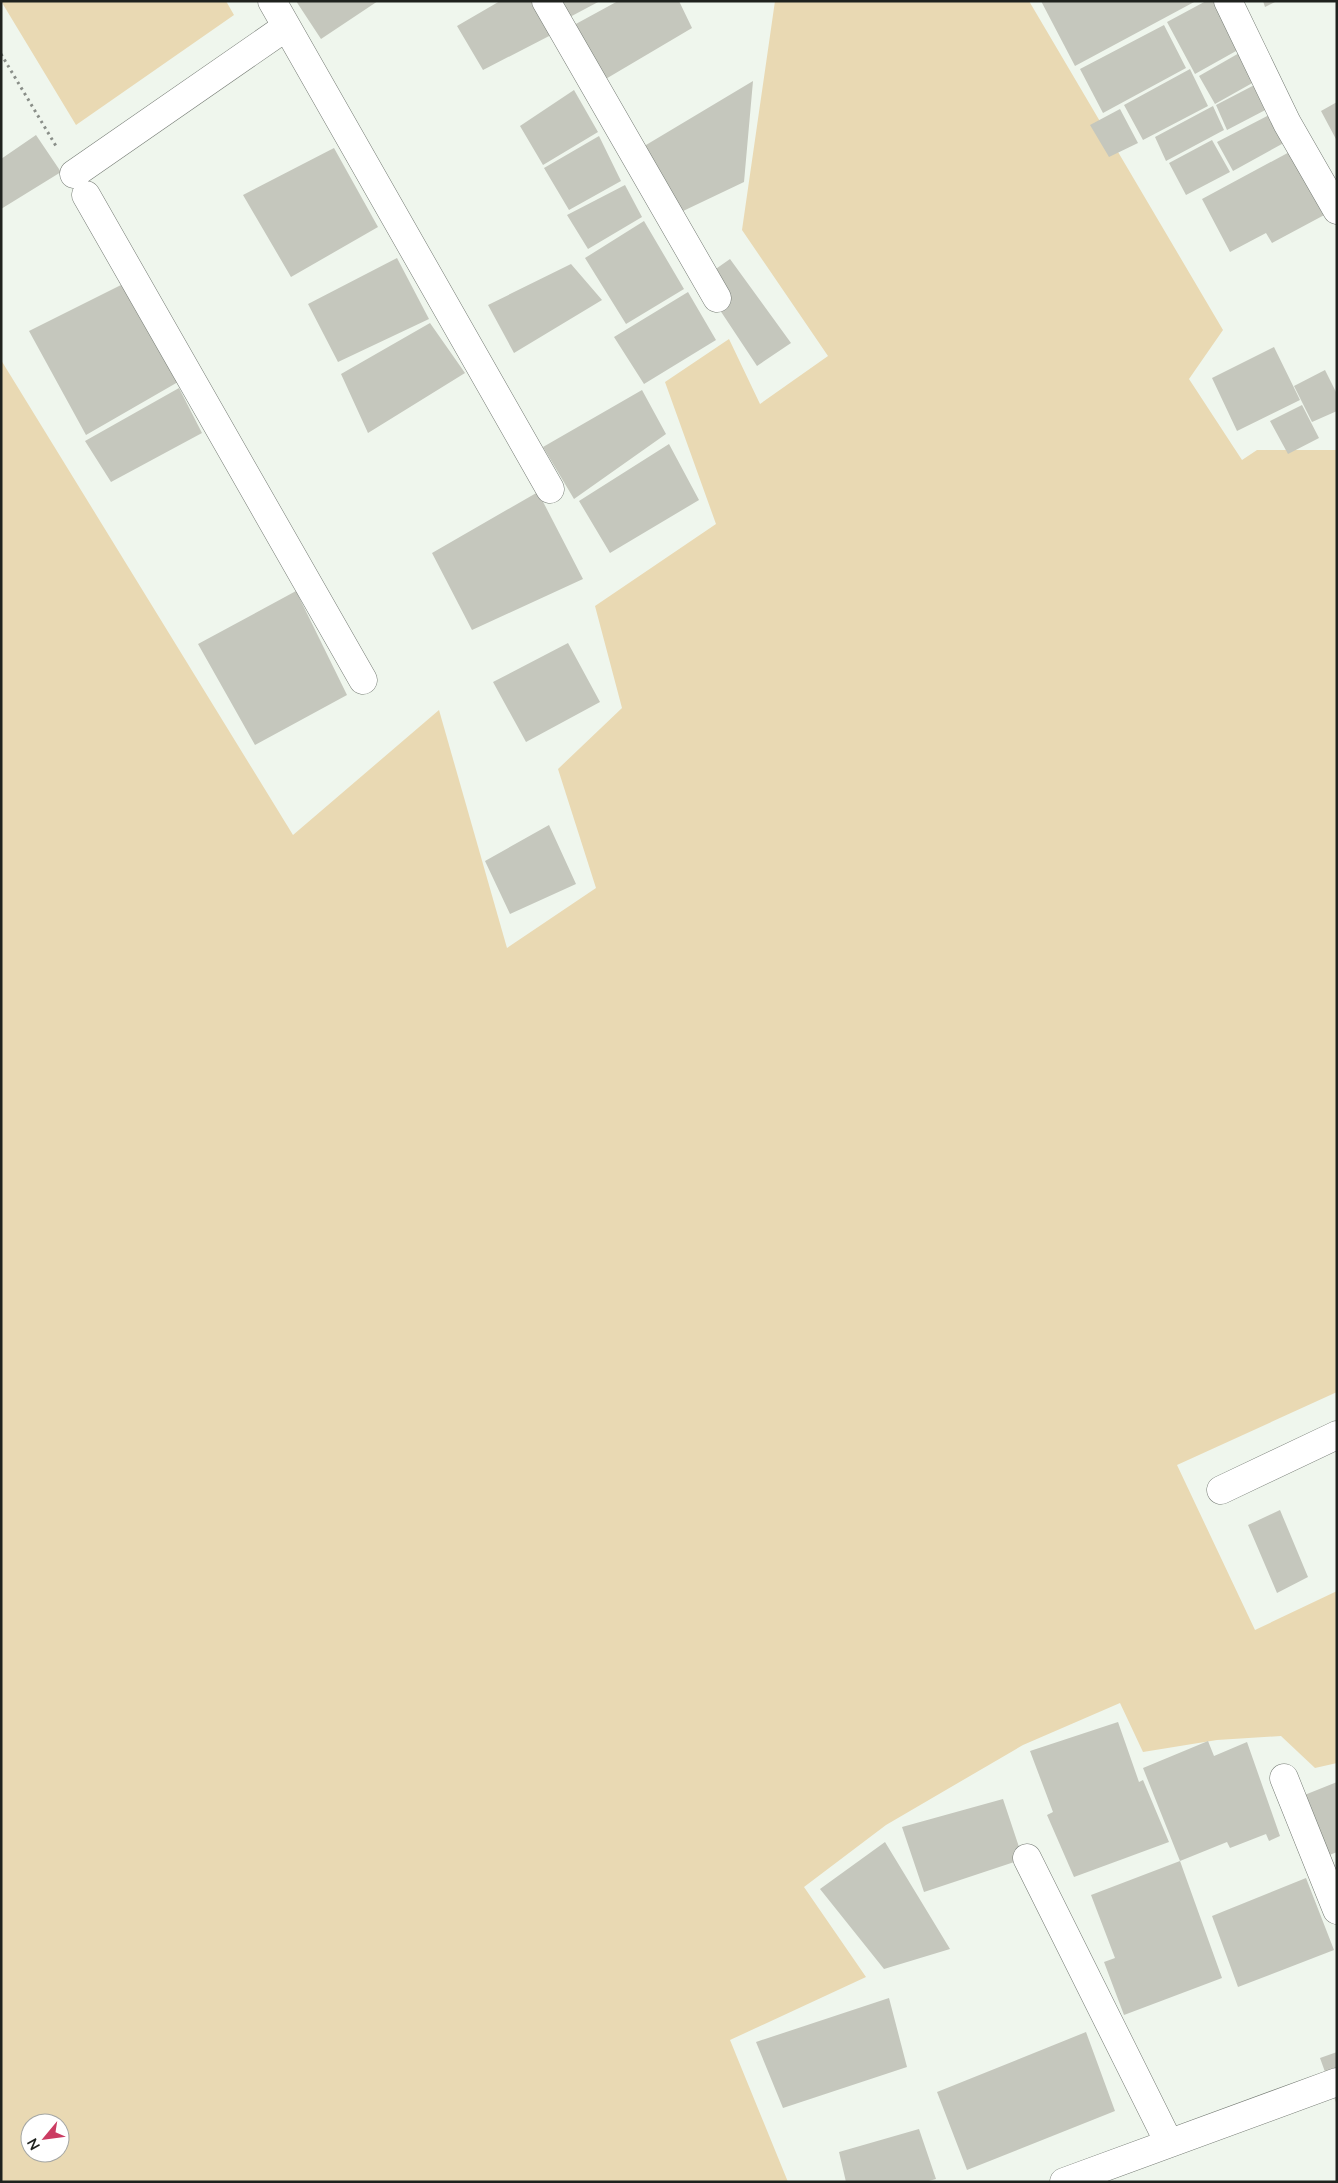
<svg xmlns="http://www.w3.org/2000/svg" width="1338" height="2183" font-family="Lato,sans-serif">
<rect width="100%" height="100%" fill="#eff6ed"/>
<path fill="#e9d9b3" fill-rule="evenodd" d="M1 1H226L234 15 76 125Z
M775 1H1029L1223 330 1189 379 1242 460 1257 450H1337V1392L1177 1465 1255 1630 1337 1591V1763L1315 1768 1281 1736 1217 1740 1143 1752 1120 1703 1023 1745 886 1825 804 1887 866 1977 730 2040 788 2182H1V360L293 835 439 710 507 948 596 888 558 769 622 708 595 606 716 524 665 382 729 339 760 404 828 356 742 230ZM30 2123H60V2153H30Z"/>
<path fill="#c5c7bd" d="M296 1H378L321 39Z
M500 1H538L553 34 483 70 457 26Z
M557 1H600L568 18Z
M618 1H679L692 28 604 80 574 25Z
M1041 1H1196L1075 66Z
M1206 1H1223L1245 46 1195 74 1167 22Z
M1263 1H1277L1265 7Z
M1164 25 1186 68 1103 113 1080 69Z
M1248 48 1263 77 1215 104 1199 76Z
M1190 69 1208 106 1143 140 1124 105Z
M1264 80 1275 105 1227 130 1216 105Z
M753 81 744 182 681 212 641 148Z
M574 90 598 132 543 165 520 126Z
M1337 102V141L1321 111Z
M1213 106 1224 130 1166 161 1155 137Z
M1120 109 1138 143 1109 157 1090 125Z
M1277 111 1291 139 1233 171 1217 142Z
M36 135 61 172 1 209V159Z
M599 136 621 181 569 210 544 168Z
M1212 140 1230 172 1186 195 1169 163Z
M334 148 378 227 291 277 243 195Z
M1295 149 1328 213 1272 243 1266 233 1230 252 1202 199Z
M625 185 642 217 588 249 567 215Z
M644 221 684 289 626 324 585 258Z
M397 258 429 319 338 362 308 304Z
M730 259 791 343 757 366 700 280Z
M571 264 602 300 514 353 488 305Z
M127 282 178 382 86 435 29 331Z
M688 292 716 340 644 384 614 337Z
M430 323 465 373 368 433 341 374Z
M1274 347 1300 400 1237 431 1212 378Z
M1325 370 1337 394V411L1312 422 1294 386Z
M179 388 202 433 111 482 85 441Z
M642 390 666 434 574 499 543 447Z
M1302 405 1319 438 1288 454 1270 421Z
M669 444 699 500 610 553 579 501Z
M538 492 583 579 472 630 432 553Z
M296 591 347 695 255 745 198 644Z
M568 643 600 702 526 742 493 682Z
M549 825 576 884 510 914 485 861Z
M1280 1510 1308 1577 1277 1593 1248 1525Z
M1118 1722 1139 1782 1143 1780 1169 1842 1074 1877 1047 1815 1053 1812 1030 1751Z
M1208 1741 1214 1756 1247 1742 1280 1836 1269 1841 1266 1834 1230 1848 1227 1842 1180 1861 1143 1768Z
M1337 1782V1852L1317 1860 1297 1798Z
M1003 1799 1023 1859 924 1892 902 1827Z
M885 1842 950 1949 884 1969 820 1889Z
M1180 1861 1222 1978 1124 2015 1104 1962 1115 1958 1091 1895Z
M1306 1878 1334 1950 1238 1987 1212 1916Z
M889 1998 907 2067 783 2108 756 2042Z
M1086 2032 1115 2111 967 2170 937 2092Z
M1337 2052V2105L1320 2058Z
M919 2129 936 2179 925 2182H846L839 2152Z"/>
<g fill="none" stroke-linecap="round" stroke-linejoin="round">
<defs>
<path id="street" d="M272 1 550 489
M546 1 717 298
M1228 1 1287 123 1337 210
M74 174 286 27
M86 195 363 680
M1221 1490 1337 1435
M1284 1778 1337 1910
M1027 1858 1169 2143
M1064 2182 1337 2082"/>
</defs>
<use href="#street" stroke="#747a73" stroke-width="29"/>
<path stroke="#898e88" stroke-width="3" stroke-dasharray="2.5 4" stroke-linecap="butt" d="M1 54 56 146"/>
<use href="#street" stroke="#fff" stroke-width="28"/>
</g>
<rect width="1338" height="2183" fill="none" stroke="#1f221e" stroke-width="5"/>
<g transform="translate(45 2138) rotate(241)"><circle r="24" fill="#ffffff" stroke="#a5a7a5"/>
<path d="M0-4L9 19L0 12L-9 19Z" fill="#cb3c62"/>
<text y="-8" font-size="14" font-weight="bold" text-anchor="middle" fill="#1f221e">N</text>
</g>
</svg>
